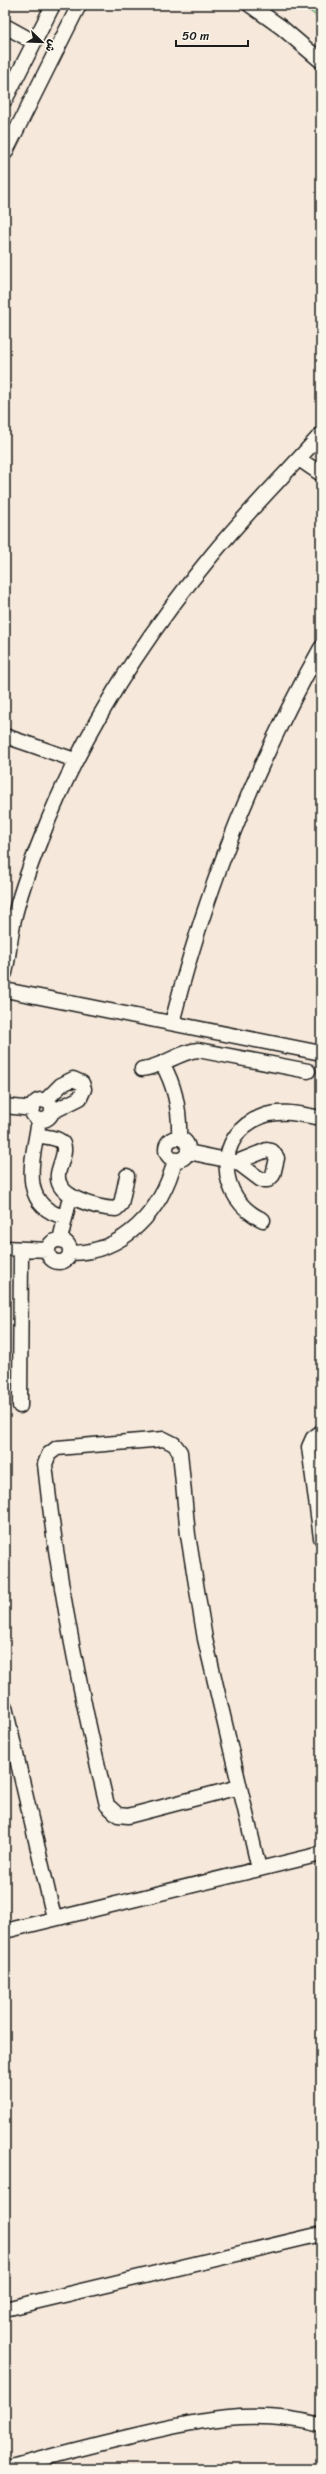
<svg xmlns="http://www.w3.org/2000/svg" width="326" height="2474" font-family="Sriracha,'Playpen Sans Arabic',sans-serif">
<rect width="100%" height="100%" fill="#f6e9db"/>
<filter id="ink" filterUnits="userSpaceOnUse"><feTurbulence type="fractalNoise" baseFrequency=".025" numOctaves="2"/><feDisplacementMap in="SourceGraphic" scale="8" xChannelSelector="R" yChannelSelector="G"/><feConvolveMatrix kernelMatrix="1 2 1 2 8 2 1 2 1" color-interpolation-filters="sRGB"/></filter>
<g filter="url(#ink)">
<path fill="#a5e4ab" stroke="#608064" d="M302 5H321V20Z"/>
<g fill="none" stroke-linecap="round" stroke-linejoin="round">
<defs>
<path id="minor" d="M250 5 281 27 321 61
M5 26 34 42
M5 100 53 5
M5 153 79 5
M299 459 321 474
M5 736 75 760
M5 973C9 955 10 937 14 919 20 893 30 866 40 841 80 737 141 641 212 555 246 513 285 475 321 434
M5 990 321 1053
M172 1023C205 891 254 767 321 648
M163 1065C176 1088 180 1112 179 1138
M142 1069C163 1067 178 1052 198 1050L308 1071
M32 1110a10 10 0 1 1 20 0a10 10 0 1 1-20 0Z
M45 1101 61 1085 73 1079 82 1083 84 1089 80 1098 52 1112
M5 1106 33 1109
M39 1120C34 1155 16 1206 65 1217
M37 1135C44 1137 59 1137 63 1144 67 1152 59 1166 58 1174 55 1198 98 1208 116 1209L121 1204 127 1176
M166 1149a11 11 0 1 1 22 0a11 11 0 1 1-22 0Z
M267 1150 272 1151 277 1158 273 1175 268 1180H261L237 1162Z
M188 1152 236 1162
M263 1220C217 1200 212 1134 263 1116 282 1109 302 1115 321 1118
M60 1240 70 1197
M48 1251a11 11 0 1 1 22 0a11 11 0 1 1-22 0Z
M5 1248 48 1250
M70 1253C124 1253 162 1211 175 1160
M20 1406 21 1249
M321 1432 313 1438 309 1447 321 1538
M5 1707 54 1918
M239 1787 128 1816 118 1815 107 1805C80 1693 57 1579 45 1464L49 1454 57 1448 164 1439 174 1444 180 1452 188 1535 205 1639 259 1869
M5 1931 321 1854
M5 2309 321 2234
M5 2469C47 2457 89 2446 132 2436 198 2420 254 2408 321 2425"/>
</defs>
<use href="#minor" stroke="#1c1c1c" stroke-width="17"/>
<use href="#minor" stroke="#fbf7ec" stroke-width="14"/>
</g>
</g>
<rect width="326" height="2474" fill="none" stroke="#fbf7ec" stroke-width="20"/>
<rect x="10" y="10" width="306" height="2454" fill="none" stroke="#1c1c1c" stroke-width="1.5" filter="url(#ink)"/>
<g transform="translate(42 42) rotate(113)" stroke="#fbf7ec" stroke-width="3" paint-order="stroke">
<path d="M0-3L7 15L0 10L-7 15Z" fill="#1c1c1c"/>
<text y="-6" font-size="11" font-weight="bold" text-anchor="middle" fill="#1c1c1c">ش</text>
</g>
<path d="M176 40v6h72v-6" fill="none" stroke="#1c1c1c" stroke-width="2"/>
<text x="182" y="40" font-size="12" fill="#1c1c1c" stroke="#fbf7ec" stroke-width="3" paint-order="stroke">50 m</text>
</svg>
